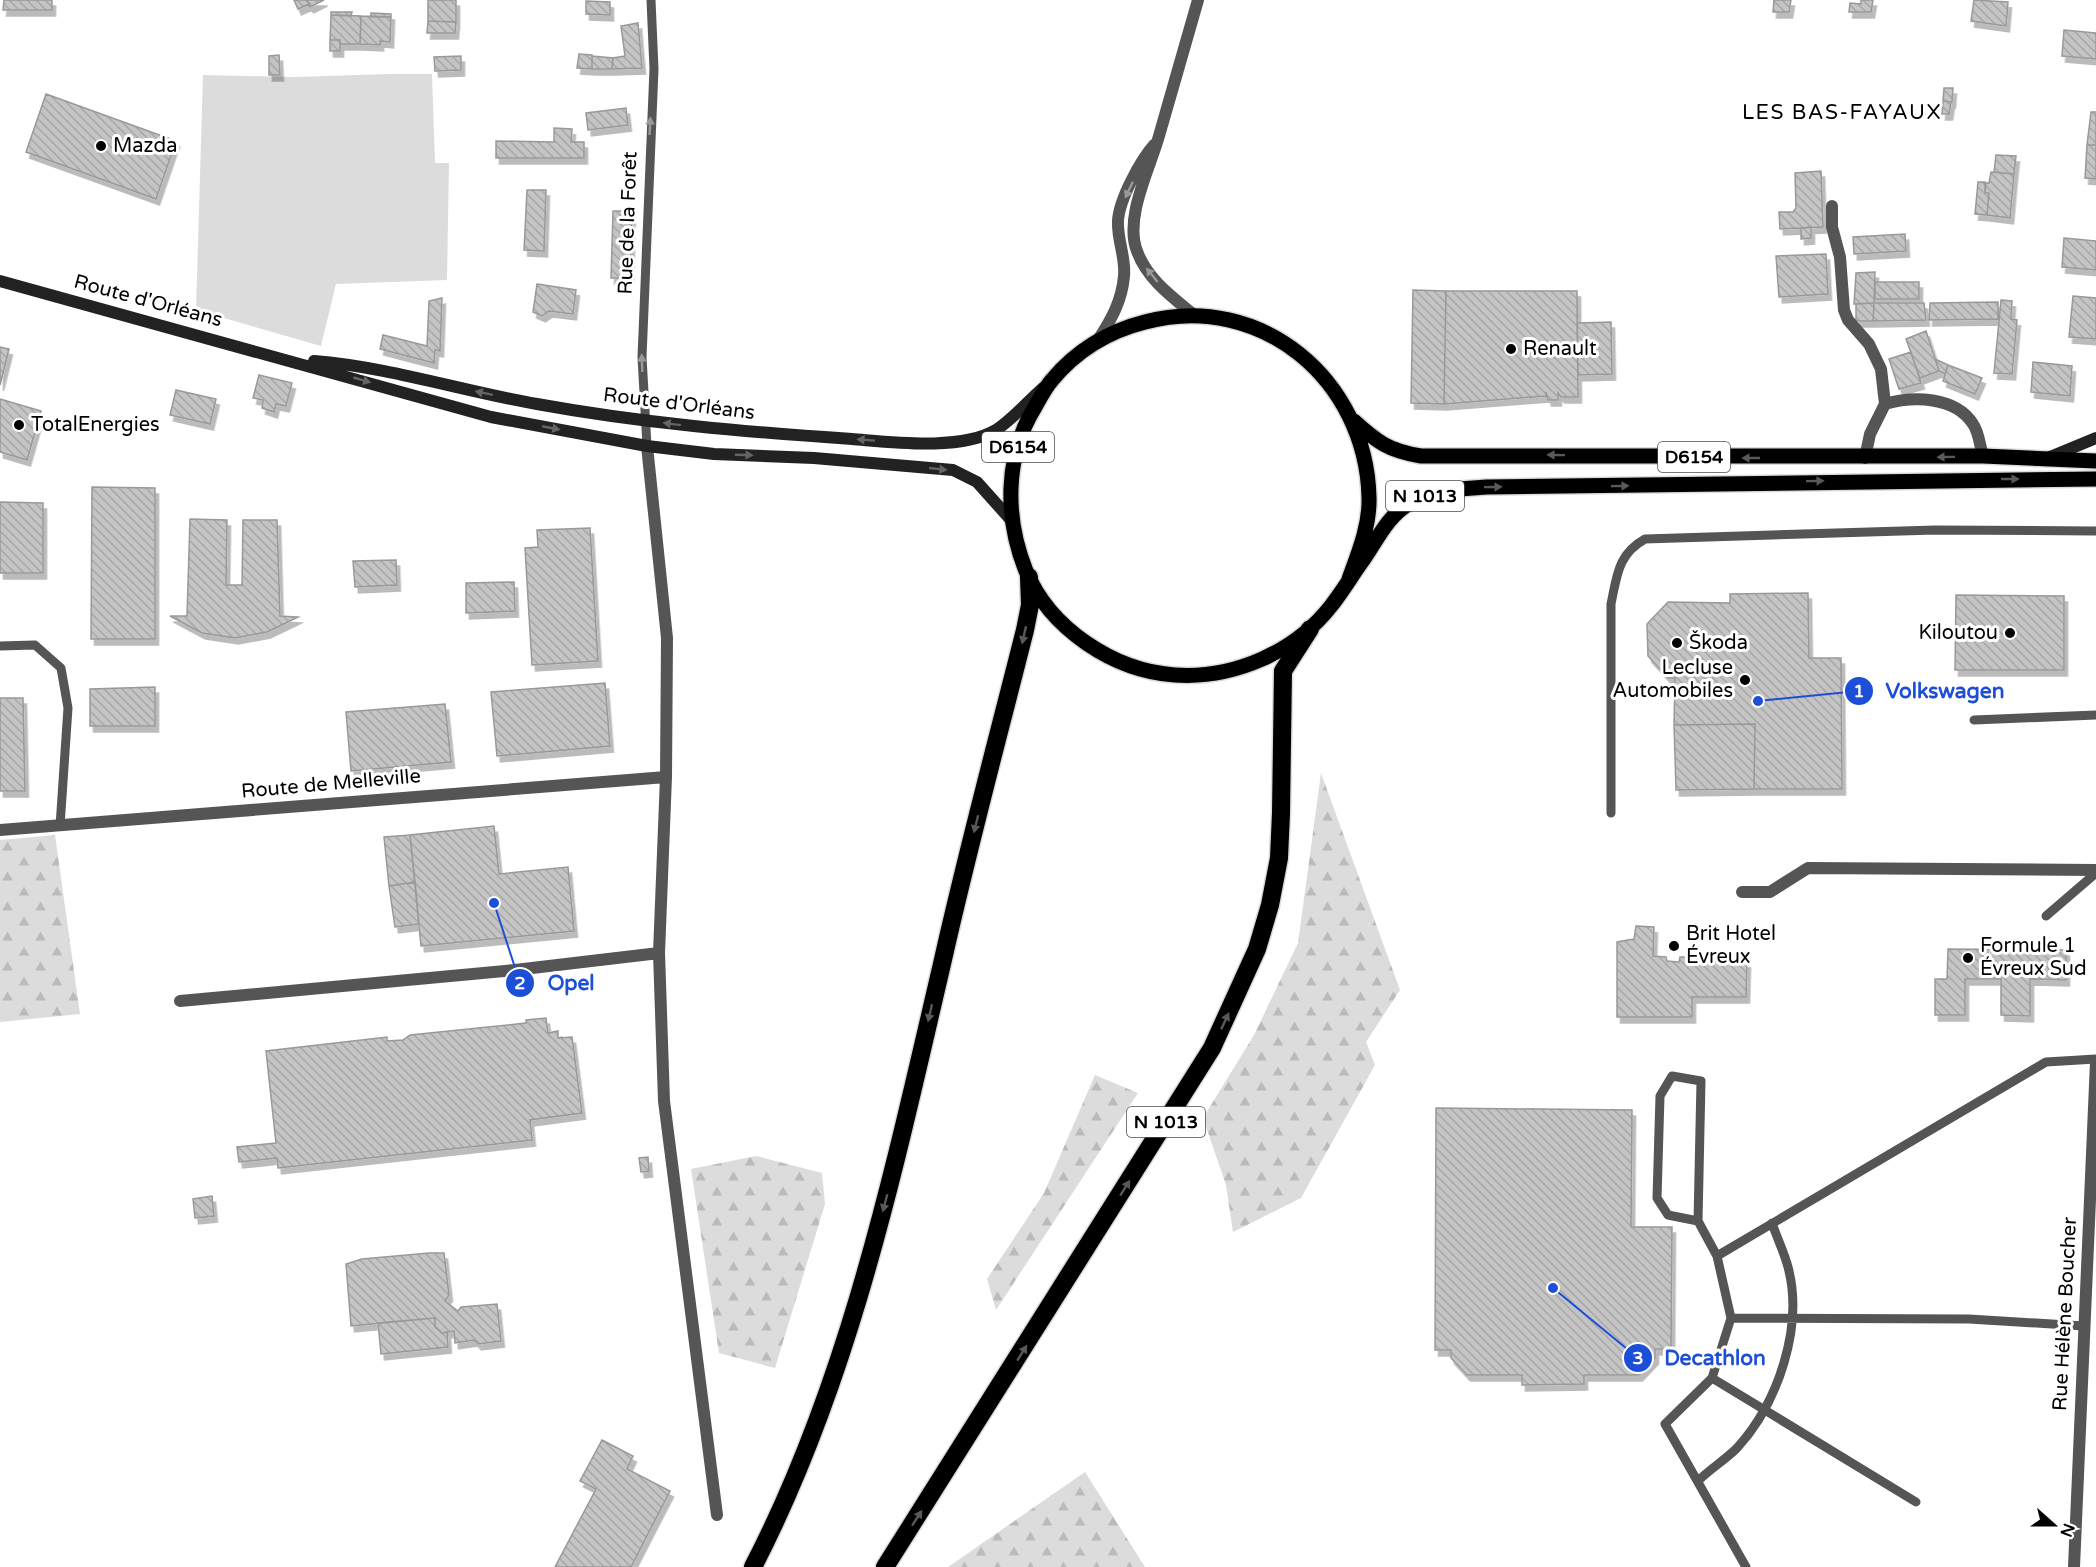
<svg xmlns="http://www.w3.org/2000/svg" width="2096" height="1567" font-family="'Varela Round',sans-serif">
<defs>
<pattern id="forest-firs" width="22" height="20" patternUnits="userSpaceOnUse" patternTransform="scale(1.5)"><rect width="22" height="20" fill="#dcdcdc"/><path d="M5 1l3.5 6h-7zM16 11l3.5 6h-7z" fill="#bbb"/></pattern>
<pattern id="building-back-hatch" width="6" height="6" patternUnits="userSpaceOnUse" patternTransform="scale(1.5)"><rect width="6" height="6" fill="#c4c4c4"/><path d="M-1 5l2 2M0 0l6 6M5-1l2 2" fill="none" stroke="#a7a7a7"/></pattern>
<filter id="shadow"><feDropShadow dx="3.5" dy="6" stdDeviation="0" flood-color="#0004"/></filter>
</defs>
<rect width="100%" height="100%" fill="#fff"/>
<path fill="#dcdcdc" d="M388 74H432L435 163H449L447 280 336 284 321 346 196 310 203 75 295 77Z"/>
<path fill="url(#forest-firs)" d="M1321 773 1400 990 1366 1042 1375 1065 1301 1198 1233 1232 1226 1185 1203 1118 1254 1035 1298 943Z
M55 835 80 1014 0 1022V840Z
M1095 1075 1138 1093 996 1310 987 1279 1044 1193Z
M756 1156 822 1173 825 1204 775 1368 719 1353 691 1169Z
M1085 1472 1145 1567H948Z"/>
<path fill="url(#building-back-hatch)" stroke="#999" stroke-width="1.5" filter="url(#shadow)" d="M4 0H52V10H3Z
M294 0H306L309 4 298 9Z
M307 0H324L310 7Z
M428 0H456V22L428 21Z
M1774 0H1791L1789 12H1773Z
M1861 0H1873L1871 12H1849L1850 3 1861 4Z
M1974 0 2008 2 2006 26 1971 21Z
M586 1 610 2V15L586 14Z
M331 12H352L351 16 331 15Z
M371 13 391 14V17H371Z
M331 15 361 16 360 44H340V40H330Z
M361 16 391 17 390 42 380 41V45L360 44Z
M428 21 456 22 455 33H427Z
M638 23 642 68 612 69 613 58 625 56 621 26Z
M2064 30 2096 33V59L2062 56Z
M330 40H340V51H330Z
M579 54 592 55V69L577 68Z
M279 55 280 75H269V56Z
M461 56V70L435 71 434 57Z
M592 56 613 58 612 69H592Z
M1944 88H1953L1952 102 1943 101Z
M46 94 176 141 156 199 26 152Z
M1943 101 1951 102 1949 114H1942Z
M626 108 628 125 588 130 586 113Z
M2091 112H2096V145H2087Z
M554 128 572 129 571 142H584V158H496V141L554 142Z
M2087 145H2096V179L2085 178Z
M1996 155 2016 156 2014 174 1994 172Z
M1821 171 1823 227 1780 229 1779 212H1793L1796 208 1795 173Z
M1991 172 2014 174 2010 218 1987 215 1989 193H1985L1986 183H1989Z
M1978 182H1985V193H1989L1987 215 1975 214Z
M527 190H546L544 251 524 250Z
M613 211H632L630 278H611Z
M1811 227V238L1801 239V228Z
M1905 234 1906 251 1854 254 1853 237Z
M2064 238 2096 241V270L2062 267Z
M1826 254 1828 294 1779 297 1776 256Z
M1875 272 1874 303 1854 304 1856 273Z
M1875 282H1919V299H1875Z
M537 284 576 290 573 314 549 311 542 316 533 312Z
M1413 290 1446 291 1444 404 1411 403Z
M1446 291H1577L1578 397H1561L1558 393V400H1548L1546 392V396L1444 404Z
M2073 296 2096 298V339L2069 337Z
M442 298 440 351 435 350 434 363 380 349 383 335 427 346 429 301Z
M2001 300 2012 301 2011 319 2017 320 2012 374 1994 373Z
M1998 302V319L1929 320 1930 303Z
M1874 303H1924L1926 320 1873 321Z
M1874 303 1873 321H1856V304Z
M1611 322 1612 374 1578 375 1577 323Z
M1926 331 1939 371 1920 378 1906 339Z
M0 347 9 349 0 385Z
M1911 352 1921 383 1899 389 1889 359Z
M1935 359 1948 365 1945 374 1939 371Z
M2033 362 2072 366 2070 396 2031 392Z
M1948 365 1982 378 1975 394 1943 381Z
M259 375 292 383 286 406 276 404 274 412 262 408 263 400 253 398Z
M176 390 216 399 210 424 170 415Z
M0 399 41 411 27 460 0 452Z
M92 487 155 488V639H91Z
M0 502 43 503V573H0Z
M190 519 227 520 226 585H242L243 520H277L280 616 298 617 267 632 235 638 202 633 170 616H187Z
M590 528 598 661 532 665 525 548 538 547 537 530Z
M396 560 397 585 355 587 353 561Z
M514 582 515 611 466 613V583Z
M1808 593 1809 658H1841L1842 789H1754L1755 724 1674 725 1675 678H1668L1648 656 1647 624 1668 602 1730 603V594Z
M1956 595 2064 596V670H1955Z
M605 683 610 746 497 756 491 692Z
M155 687V726H90V689Z
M0 698H23L25 791H0Z
M445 704 451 762 351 771 346 712Z
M1755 724 1754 789 1676 790 1674 725Z
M494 826 499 874 568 867 574 931 421 946 410 835Z
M410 835 415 882 389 886 384 837Z
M415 882 419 924 395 927 389 886Z
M1636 926 1654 927 1653 956 1666 957 1667 961 1679 962 1680 957H1693V961L1747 962 1746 997H1692V1017H1617V942L1634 939Z
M1948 949 2066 950V980L2030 979V1016L2001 1015V979H1965V1015H1935V979H1947Z
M546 1018 548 1033 558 1031V1038L572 1037 582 1113 530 1120 532 1140 278 1168 277 1158 239 1162 237 1147 276 1143 266 1051 387 1037V1041L403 1040 410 1035 526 1023V1020Z
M1436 1108 1632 1110 1631 1227H1672L1671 1349H1655V1358L1639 1375H1584V1384L1522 1385V1375H1467L1451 1358V1350H1435Z
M648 1157 649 1171 641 1172 639 1158Z
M212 1196 214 1216 195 1218 193 1199Z
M429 1253H444L449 1295 445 1301 458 1311 461 1307 497 1304 501 1341 478 1344 474 1340 455 1343 454 1331 442 1333 435 1327V1318L351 1326 346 1264 362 1259Z
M435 1318V1327L442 1333 447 1332 448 1347 381 1354 378 1323Z
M602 1440 633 1456 627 1469 670 1491 631 1567H555L596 1489 580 1481Z"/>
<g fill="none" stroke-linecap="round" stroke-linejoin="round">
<defs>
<path id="primary" d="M1354 421C1377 442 1389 451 1421 456H1983L2096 461
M1349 579C1359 552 1370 525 1369 497 1366 380 1261 291 1145 322 1109 331 1076 351 1052 380 1045 388 1040 398 1035 407 1004 457 1005 519 1026 571 1050 629 1114 671 1175 675 1234 679 1295 652 1331 606 1342 592 1351 577 1361 563 1377 541 1386 517 1410 503 1433 489 1461 489 1487 487L2096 479"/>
<path id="highway" d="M753 1567C850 1379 894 1169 942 964 967 852 997 741 1025 630L1030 605 1029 577
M885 1567 1212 1048 1257 949 1270 905 1279 858 1281 813 1283 671 1310 629"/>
</defs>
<use href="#primary" stroke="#dbdbdb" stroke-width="18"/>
<use href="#highway" stroke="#dbdbdb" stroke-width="21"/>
<path stroke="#555" stroke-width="9" d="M647 446 642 357 654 69 651 0
M0 646 35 645 61 668 68 708 60 826
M1974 720 2096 715
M1611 813V604C1617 575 1618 554 1645 539L1935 530 2096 531
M2046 916 2096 873
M1698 1221 1701 1081 1672 1076 1660 1096 1657 1198 1668 1215 1698 1221 1717 1256
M1731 1318 1712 1378 1665 1424 1746 1567
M2084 1326 1969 1319 1731 1318 1717 1256 2046 1062 2096 1059
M1712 1378 1916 1502
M1698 1481C1710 1469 1725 1460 1737 1448 1778 1403 1804 1327 1788 1267 1784 1252 1777 1238 1772 1223"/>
<path stroke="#555" stroke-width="12" d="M1832 206V227L1840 257 1844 310 1848 320 1869 344 1881 369 1885 404 1870 434 1865 458
M1194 315C1172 297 1147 279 1137 251 1124 218 1150 168 1159 136 1172 91 1185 45 1198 0
M1098 340C1111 320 1122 301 1124 276 1126 258 1117 240 1118 221 1119 200 1140 161 1154 145
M1885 404C1913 396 1955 396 1973 424 1979 432 1980 447 1983 456
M0 830 666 777
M1742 892H1770L1808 868 2096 870
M659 953 664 1101 717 1515
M180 1001 515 970 659 953 666 777 667 638 647 446
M2074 1567 2096 1062"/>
<path stroke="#222" stroke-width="12" d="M0 281 491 417 647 446 714 454 814 458 953 470 977 482 1011 520
M314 361C389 367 462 391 537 404 641 423 746 432 852 439 891 442 961 451 996 430 1013 419 1028 401 1043 388
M2050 457 2096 438"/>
<use href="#primary" stroke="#000" stroke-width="15"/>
<use href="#highway" stroke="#000" stroke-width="18"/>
</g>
<defs><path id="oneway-solid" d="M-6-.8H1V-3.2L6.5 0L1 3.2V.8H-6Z" transform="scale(1.5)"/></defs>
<g fill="#999">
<use href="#oneway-solid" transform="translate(650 126) rotate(-87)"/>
<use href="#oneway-solid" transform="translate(1129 190) rotate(115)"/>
<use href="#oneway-solid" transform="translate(1152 275) rotate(-129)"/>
<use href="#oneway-solid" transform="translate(642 363) rotate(-92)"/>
</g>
<g fill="#646464">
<use href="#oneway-solid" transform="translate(362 380) rotate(16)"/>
<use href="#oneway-solid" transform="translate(484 393) rotate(-168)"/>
<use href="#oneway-solid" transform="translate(672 424) rotate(-173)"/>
<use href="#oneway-solid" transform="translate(551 428) rotate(11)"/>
<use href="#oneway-solid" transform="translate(866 440) rotate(-176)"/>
<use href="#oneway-solid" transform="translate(744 455) rotate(2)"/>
<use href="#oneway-solid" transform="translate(938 469) rotate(6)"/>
</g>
<g fill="#595959">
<use href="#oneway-solid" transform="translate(1556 455) rotate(-179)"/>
<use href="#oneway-solid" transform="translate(1946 457) rotate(179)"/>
<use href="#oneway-solid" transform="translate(1751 458) rotate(-180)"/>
<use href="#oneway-solid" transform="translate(2010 479)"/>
<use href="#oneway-solid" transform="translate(1815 481) rotate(-1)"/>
<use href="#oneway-solid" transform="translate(1620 486) rotate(-1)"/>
<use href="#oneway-solid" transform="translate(1493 487) rotate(-1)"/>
<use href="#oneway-solid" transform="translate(1024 635) rotate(103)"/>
<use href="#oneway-solid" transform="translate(976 824) rotate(104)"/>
<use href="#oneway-solid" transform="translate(930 1013) rotate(103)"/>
<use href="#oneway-solid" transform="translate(1225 1021) rotate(-65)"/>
<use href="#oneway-solid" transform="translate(1125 1188) rotate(-58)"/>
<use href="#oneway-solid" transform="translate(885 1203) rotate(105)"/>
<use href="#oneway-solid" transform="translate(1022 1353) rotate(-58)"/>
<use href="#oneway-solid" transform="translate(917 1518) rotate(-57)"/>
</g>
<g fill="#000" stroke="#fff" stroke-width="2">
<circle cx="101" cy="146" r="6"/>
<circle cx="1511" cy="349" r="6"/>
<circle cx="19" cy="425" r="6"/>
<circle cx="2010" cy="633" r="6"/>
<circle cx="1677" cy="643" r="6"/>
<circle cx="1745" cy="680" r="6"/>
<circle cx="1674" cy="946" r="6"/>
<circle cx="1968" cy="958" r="6"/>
</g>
<g text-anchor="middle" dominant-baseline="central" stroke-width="6" stroke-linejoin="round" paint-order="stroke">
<g fill="#fff" stroke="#4c4c4c" stroke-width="1.5">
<rect x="982" y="432" width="72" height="30" rx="4.5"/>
<rect x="1658" y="442" width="72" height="30" rx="4.5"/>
<rect x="1386" y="481" width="78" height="30" rx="4.5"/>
<rect x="1127" y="1107" width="78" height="30" rx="4.5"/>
</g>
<g font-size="18" font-weight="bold" fill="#000">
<text x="1018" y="447">D6154</text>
<text x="1694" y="457">D6154</text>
<text x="1425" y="496">N 1013</text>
<text x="1166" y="1122">N 1013</text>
</g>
<g font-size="20" fill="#000" stroke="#fff" text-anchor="start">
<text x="113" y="146">Mazda</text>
<text x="1523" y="349">Renault</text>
<text x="31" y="425">TotalEnergies</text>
<text x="1998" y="633" text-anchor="end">Kiloutou</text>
<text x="1689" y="643">Škoda</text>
<text x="1733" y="668" text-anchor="end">Lecluse<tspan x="1733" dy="23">Automobiles</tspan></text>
<text x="1686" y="934">Brit Hotel<tspan x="1686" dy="23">Évreux</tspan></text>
<text x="1980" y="946">Formule 1<tspan x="1980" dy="23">Évreux Sud</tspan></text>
</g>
<g font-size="20" fill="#000" stroke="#fff">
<text transform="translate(628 223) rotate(-88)">Rue de la Forêt</text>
<text transform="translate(148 301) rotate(15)">Route d'Orléans</text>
<text transform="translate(679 404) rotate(7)">Route d'Orléans</text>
<text transform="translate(331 784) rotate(-5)">Route de Melleville</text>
<text transform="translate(2065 1314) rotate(-87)">Rue Hélène Boucher</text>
</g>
<g font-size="21" letter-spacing="1.5" fill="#000" stroke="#fff">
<text x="1842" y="112">LES BAS-FAYAUX</text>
</g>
</g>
<path fill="none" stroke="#1d4ed8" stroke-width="2" d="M1758 701L1859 691M494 903L520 983M1553 1288L1638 1358"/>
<g fill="#1d4ed8" stroke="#fff" stroke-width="2">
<circle cx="1758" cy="701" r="6"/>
<circle cx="494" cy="903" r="6"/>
<circle cx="1553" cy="1288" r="6"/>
<circle cx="1859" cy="691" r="15"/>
<circle cx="520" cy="983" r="15"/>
<circle cx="1638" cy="1358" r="15"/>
</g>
<g font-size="18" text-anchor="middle" font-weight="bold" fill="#fff">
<text x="1859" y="697">1</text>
<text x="520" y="989">2</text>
<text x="1638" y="1364">3</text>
</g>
<g font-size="21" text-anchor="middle" font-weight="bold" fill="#1d4ed8" stroke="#fff" stroke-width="6" stroke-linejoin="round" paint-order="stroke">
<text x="1945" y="698">Volkswagen</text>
<text x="571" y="990">Opel</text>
<text x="1715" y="1365">Decathlon</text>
</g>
<g transform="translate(2054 1525) rotate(111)" stroke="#ffffff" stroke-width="4.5" paint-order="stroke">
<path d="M0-4.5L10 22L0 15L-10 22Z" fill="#000000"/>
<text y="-9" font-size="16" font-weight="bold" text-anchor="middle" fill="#000000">N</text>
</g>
</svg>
